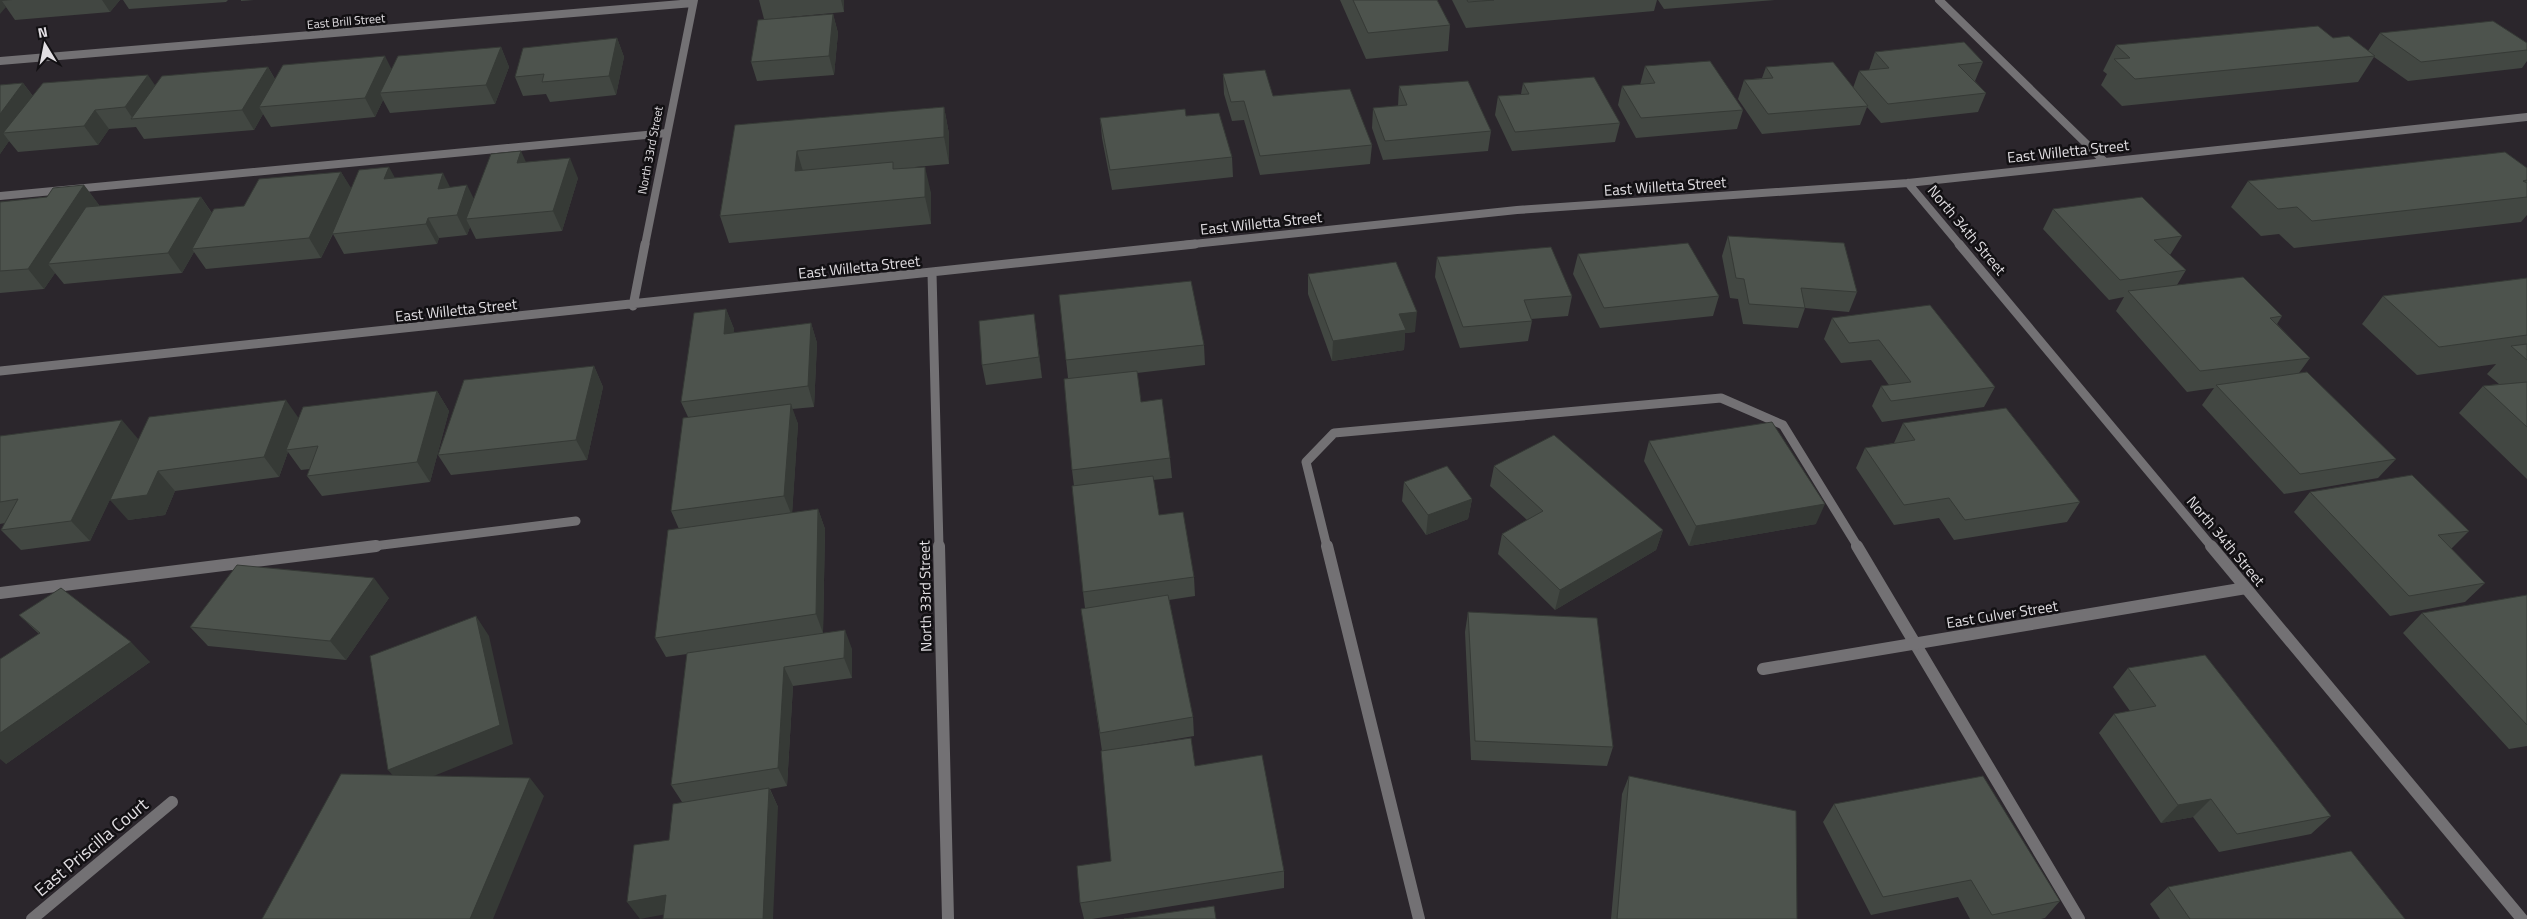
<svg xmlns="http://www.w3.org/2000/svg" width="2527" height="919" font-family="'Titillium Web',sans-serif">
<rect width="100%" height="100%" fill="#2b262c"/>
<g fill="none" stroke-linecap="round" stroke-linejoin="round">
<path stroke="#737174" stroke-width="8" d="M0 196 667 133"/>
<path stroke="#737174" stroke-width="9" d="M366 547 576 521
M1327 547 1306 462 1334 433 1721 398 1783 425 1858 547"/>
<path stroke="#737174" stroke-width="12" d="M1327 546 1419 919
M1857 546 2079 919
M0 593 376 546"/>
<path stroke="#737174" stroke-width="8" d="M1939 0 2104 161
M0 61 693 3
M1908 183 1960 245
M645 245 694 0
M1184 245 1517 210 1908 183 2527 117"/>
<path stroke="#737174" stroke-width="9" d="M1959 244 2212 547
M932 273 939 547
M633 306 645 244
M0 371 1195 244"/>
<path stroke="#737174" stroke-width="12" d="M939 546 948 919
M2211 546 2522 919
M1763 669 2246 588
M32 919 172 802"/>
</g>
<path fill="#424742" d="M0 0H120L110 12 15 20 6 7Z
M123 0H228L226 2 129 9Z
M241 0H254L241 1Z
M759 0H844V12L779 18 833 14 838 33 834 75 757 81 751 62 764 19Z
M1340 0H1437L1450 25 1448 51 1366 59Z
M1452 0H1657L1654 11 1466 28Z
M1658 0H1775L1664 9Z
M2380 33 2527 43V61L2522 68 2408 81 2374 57 2358 82 2122 106 2101 85 2107 74 2103 71 2116 45 2333 38 2368 51Z
M617 38 624 57 616 95 550 102 546 94 523 96 515 77Z
M501 47 509 67 495 104 390 113 383 100 375 117 271 127 263 114 254 130 144 139 136 127 109 129 98 145 18 152 9 141 0 154V85L23 83 33 96 155 85 268 67 275 79 392 70Z
M1875 52 1983 62 1975 81 1986 93 1978 112 1881 123 1867 107 1860 125 1762 134 1738 99 1744 80 1762 78 1766 67 1853 88 1859 71 1869 70Z
M1645 66 1743 110 1737 129 1636 138 1618 105 1622 86 1640 85Z
M1223 74 1273 96 1372 145 1370 164 1260 175 1244 120 1232 121 1224 94Z
M1523 83 1620 123 1615 142 1512 151 1495 115 1498 96 1521 94Z
M1399 86 1491 131 1488 151 1383 160 1372 128 1373 108 1398 106Z
M944 107 949 134V164L915 167 931 193V224L729 243 720 216 735 125Z
M1186 116 1232 157 1233 177 1112 190 1102 138 1100 118Z
M526 162 578 178 562 231 476 239 470 227 467 235 439 238 437 244 344 254 333 234 321 258 206 269 194 252 182 273 64 284 55 273 44 289 0 293V202L47 197 84 185 99 205V206L201 197 212 213 244 206 341 172 351 189 395 178 450 187 474 199Z
M2527 168V215L2521 222 2294 248 2279 234 2261 236 2231 207 2248 181Z
M2053 209 2182 236 2170 255 2186 270 2177 285 2282 316 2277 324 2310 358 2299 373 2396 459 2378 478 2284 494 2202 405 2214 388 2187 392 2116 311 2124 297 2109 300 2043 229Z
M1728 236 1857 292 1849 312 1805 308 1798 328 1743 324 1738 299 1730 298 1722 256Z
M1578 254 1719 296 1713 316 1600 328 1573 274Z
M1437 257 1572 296 1568 316 1531 319 1532 321 1528 341 1460 348 1435 277Z
M1308 274 1415 332 1405 333 1404 350 1332 361 1308 294Z
M2527 278V479L2459 413 2483 386 2499 384 2487 374 2496 364 2417 375 2362 324 2383 296Z
M726 309 734 329 733 333 811 323 817 343 814 407 792 409 798 424 792 513 818 509 825 529 823 633 852 649V678L793 686 787 786 770 789 778 807 669 840 682 802 671 785 687 654 666 657 655 638 679 529 671 511 688 417 681 402Z
M1034 314 1042 378 986 385 982 365Z
M1832 318 1995 387 1984 407 1882 422 1872 406 1881 386 1889 385 1871 360 1841 363 1824 339Z
M1204 345 1205 365 1137 373 1141 402 1170 458 1172 478 1153 480 1159 515 1194 577 1195 596 1169 600 1193 717 1194 736 1135 746 1195 766 1284 871V888L1092 919H1084L1080 903 1111 861 1102 751 1081 609 1085 608 1083 592 1074 486 1072 470 1068 378 1066 360Z
M594 366 603 387 587 460 451 475 438 455Z
M437 391 449 411 430 482 322 496 307 476 310 469 301 470 288 452 279 477 175 491 165 515 128 520 127 464 90 541 21 550 1 530 5 523 0 524V436L139 440 299 418Z
M1903 423 2080 502 2067 522 1954 540 1939 518 1894 525 1856 468 1865 448 1894 443Z
M1649 441 1816 524 1689 546 1644 461Z
M1494 466 1663 530 1656 550 1555 610 1498 554 1502 534 1527 520 1490 486Z
M1404 482 1472 499 1468 519 1426 535 1402 501Z
M2310 492 2469 531 2451 549 2485 583 2465 602 2390 616 2294 512Z
M2527 595V746L2509 749 2403 633 2422 613Z
M389 598 346 660 208 646 190 627Z
M1468 612 1613 747 1607 766 1471 760 1465 632Z
M19 615 150 662 6 764 39 634Z
M2128 668 2331 816 2311 834 2219 852 2193 817 2161 823 2099 733 2114 714 2130 711 2113 687Z
M1629 776 1797 919H1611L1622 794Z
M1834 804 2060 901 2045 918 2041 919H1970L1958 897 1871 915 1823 822Z
M2168 887 2405 919H2160L2150 904Z"/>
<path fill="#363a36" d="M0 0H12L2 1 6 7 0 14Z
M102 0H120L110 12Z
M841 0H844V12Z
M833 14 838 33 834 75 829 56Z
M617 38 624 57 616 95 609 76Z
M501 47 509 67 495 104 486 85Z
M385 56 395 76 380 93 383 100 375 117 365 98Z
M268 67 279 87 259 107 263 114 254 130 242 110Z
M148 75 161 94 133 119 125 107Z
M23 83 37 102 3 133 9 141 0 154V114Z
M944 107 949 134V164L944 137Z
M95 110 109 129 98 145 84 126Z
M521 151 530 171 517 163Z
M797 151 805 178 795 171Z
M570 158 578 178 562 231 553 211Z
M389 167 400 187 384 179Z
M925 167 931 193V224L925 197Z
M341 172 353 191 321 258 309 238Z
M443 173 453 193 438 189Z
M84 185 99 205 61 263 48 264 55 273 44 289 28 269Z
M467 185 477 205 466 219 470 227 467 235 457 215Z
M201 197 214 217 192 249 194 252 182 273 168 253Z
M428 218 439 238 437 244 426 224Z
M726 309 734 329 732 354 724 334Z
M1417 312 1415 332 1405 333 1404 350 1332 361 1333 341 1399 314Z
M1034 314 1037 335 1042 378 1039 357Z
M811 323 817 343 814 407 808 386Z
M594 366 603 387 587 460 576 440Z
M437 391 449 411 430 482 417 462Z
M286 400 300 420 286 450 288 452 279 477 264 457Z
M791 404 798 424 792 516 784 496Z
M122 420 139 440 90 541 71 521Z
M158 471 175 491 165 515 128 520 110 500Z
M1472 499 1468 519 1426 535 1428 515Z
M1825 504 1816 524 1689 546 1696 526Z
M818 509 825 529 823 633 816 614Z
M1663 530 1656 550 1555 610 1560 590Z
M374 578 389 598 346 660 330 641Z
M476 616 489 636 513 744 404 788 388 770Z
M845 630 852 649V678L844 658Z
M131 642 150 662 6 764 0 759V733Z
M784 667 793 686 787 786 778 768Z
M530 778 544 796 493 919H470Z
M769 788 778 807 773 919H763Z
M2211 799 2193 817 2161 823 2178 805Z
M666 895 677 912 640 919 627 902Z"/>
<path fill="#4d534d" stroke="#363a36" d="M1353 0H1437L1450 25 1368 33Z
M1467 0H1494L1468 2Z
M833 14 829 56 751 62 758 20Z
M2493 21 2527 43V50L2421 62 2380 33Z
M2318 26 2333 38 2349 36 2375 56 2135 79 2114 59 2130 58 2116 45Z
M617 38 609 76 542 82 544 74 515 77 523 48Z
M1964 42 1983 62 1958 65 1986 93 1888 104 1859 71 1889 68 1875 52Z
M501 47 486 85 380 93 398 56Z
M385 56 365 98 259 107 283 65Z
M1710 61 1743 110 1641 118 1622 86 1655 83 1645 66Z
M1833 62 1868 106 1768 114 1744 80 1773 78 1766 67Z
M268 67 242 110 131 119 162 76Z
M1265 70 1273 96 1350 89 1372 145 1260 156 1244 101 1231 102 1223 74Z
M148 75 125 107 95 110 84 126 3 133 43 83Z
M1594 77 1620 123 1515 132 1498 96 1529 94 1523 83Z
M1468 81 1491 131 1385 141 1373 108 1407 105 1399 86Z
M23 83 0 114V85Z
M944 107V137L797 151 795 171 893 162V169L925 167V197L720 216 735 125Z
M1185 109 1186 116 1219 113 1232 157 1110 170 1100 118Z
M521 151 517 163 570 158 553 211 466 219 491 154Z
M2505 152 2527 168V180L2523 181 2527 183V197L2312 221 2297 207 2278 209 2248 181Z
M389 167 384 179 443 173 438 189 467 185 457 215 428 218 426 224 332 234 359 170Z
M341 172 309 238 192 249 214 209 244 206 259 179Z
M84 185 28 269 0 271V202L47 197 53 188Z
M201 197 168 253 48 264 86 207Z
M2142 197 2182 236 2154 240 2186 270 2120 280 2053 209Z
M1728 236 1844 243 1857 292 1801 288 1805 308 1749 304 1744 279 1736 278Z
M1688 243 1719 296 1604 308 1578 254Z
M1551 247 1572 296 1524 300 1532 321 1463 327 1437 257Z
M1396 262 1417 312 1399 314 1406 330 1333 341 1308 274Z
M2243 277 2282 316 2270 318 2310 358 2200 371 2128 291Z
M2527 278V335L2439 347 2383 296Z
M1191 281 1204 345 1066 360 1059 295Z
M1930 305 1995 387 1891 401 1881 386 1911 382 1879 340 1849 343 1832 318Z
M726 309 724 334 811 323 808 386 681 402 694 313Z
M1034 314 1039 357 982 365 979 321Z
M2527 344V360L2511 346Z
M594 366 576 440 438 455 464 380Z
M1137 371 1141 402 1162 399 1170 458 1072 470 1064 379Z
M2307 372 2396 459 2300 474 2216 385Z
M2527 382V427L2483 386Z
M437 391 417 462 307 476 318 446 286 450 303 407Z
M286 400 264 457 158 471 147 495 110 500 149 417Z
M791 404 784 496 671 511 683 418Z
M2006 408 2080 502 1965 520 1949 498 1904 505 1865 448 1915 440 1903 423Z
M122 420 71 521 1 530 18 499 0 502V436Z
M1772 422 1825 504 1696 526 1649 441Z
M1554 435 1663 530 1560 590 1502 534 1543 511 1494 466Z
M1447 466 1472 499 1428 515 1404 482Z
M2412 475 2469 531 2438 535 2485 583 2409 596 2310 492Z
M1153 476 1159 515 1183 512 1194 577 1083 592 1072 486Z
M818 509 816 614 655 638 668 530Z
M237 565 374 578 330 641 190 627Z
M61 588 131 642 0 733V659L40 633 19 615Z
M1168 595 1193 717 1100 733 1081 609Z
M2527 595V725L2422 613Z
M1468 612 1597 618 1613 747 1475 741Z
M476 616 500 725 388 770 370 656Z
M845 630 844 658 784 667 778 768 671 785 687 653Z
M2205 655 2331 816 2237 834 2211 799 2178 805 2114 714 2156 706 2128 668Z
M1191 738 1195 766 1262 755 1284 871 1080 903 1077 866 1111 861 1101 751Z
M341 774 530 778 470 919H262Z
M1629 776 1796 811 1797 919H1617Z
M1983 776 2060 901 1992 915 1971 880 1883 897 1834 804Z
M769 788 763 919H663L666 895 627 902 634 845 669 840 673 804Z
M2351 851 2405 919H2190L2168 887Z
M1214 906 1216 919H1124Z"/>
<g text-anchor="middle" dominant-baseline="central" stroke-width="5" stroke-linejoin="round" paint-order="stroke">
<g font-size="12" fill="#e1dee2" stroke="#121013">
<text transform="translate(346 21) rotate(-5)">East Brill Street</text>
<text transform="translate(650 150) rotate(-79)">North 33rd Street</text>
</g>
<g font-size="15" fill="#e1dee2" stroke="#121013">
<text transform="translate(2068 151) rotate(-6)">East Willetta Street</text>
<text transform="translate(1665 186) rotate(-4)">East Willetta Street</text>
<text transform="translate(1261 223) rotate(-6)">East Willetta Street</text>
<text transform="translate(1967 230) rotate(50)">North 34th Street</text>
<text transform="translate(859 267) rotate(-6)">East Willetta Street</text>
<text transform="translate(456 310) rotate(-6)">East Willetta Street</text>
<text transform="translate(2226 541) rotate(50)">North 34th Street</text>
<text transform="translate(925 596) rotate(-91)">North 33rd Street</text>
<text transform="translate(2002 614) rotate(-9)">East Culver Street</text>
</g>
<g font-size="18" fill="#e1dee2" stroke="#121013">
<text transform="translate(91 847) rotate(-40)">East Priscilla Court</text>
</g>
</g>
<g transform="translate(45 45) rotate(350)" stroke="#121013" stroke-width="4" paint-order="stroke">
<path d="M0-4L9 19L0 12L-9 19Z" fill="#e1dee2"/>
<text y="-8" font-size="14" font-weight="bold" text-anchor="middle" fill="#e1dee2">N</text>
</g>
</svg>
